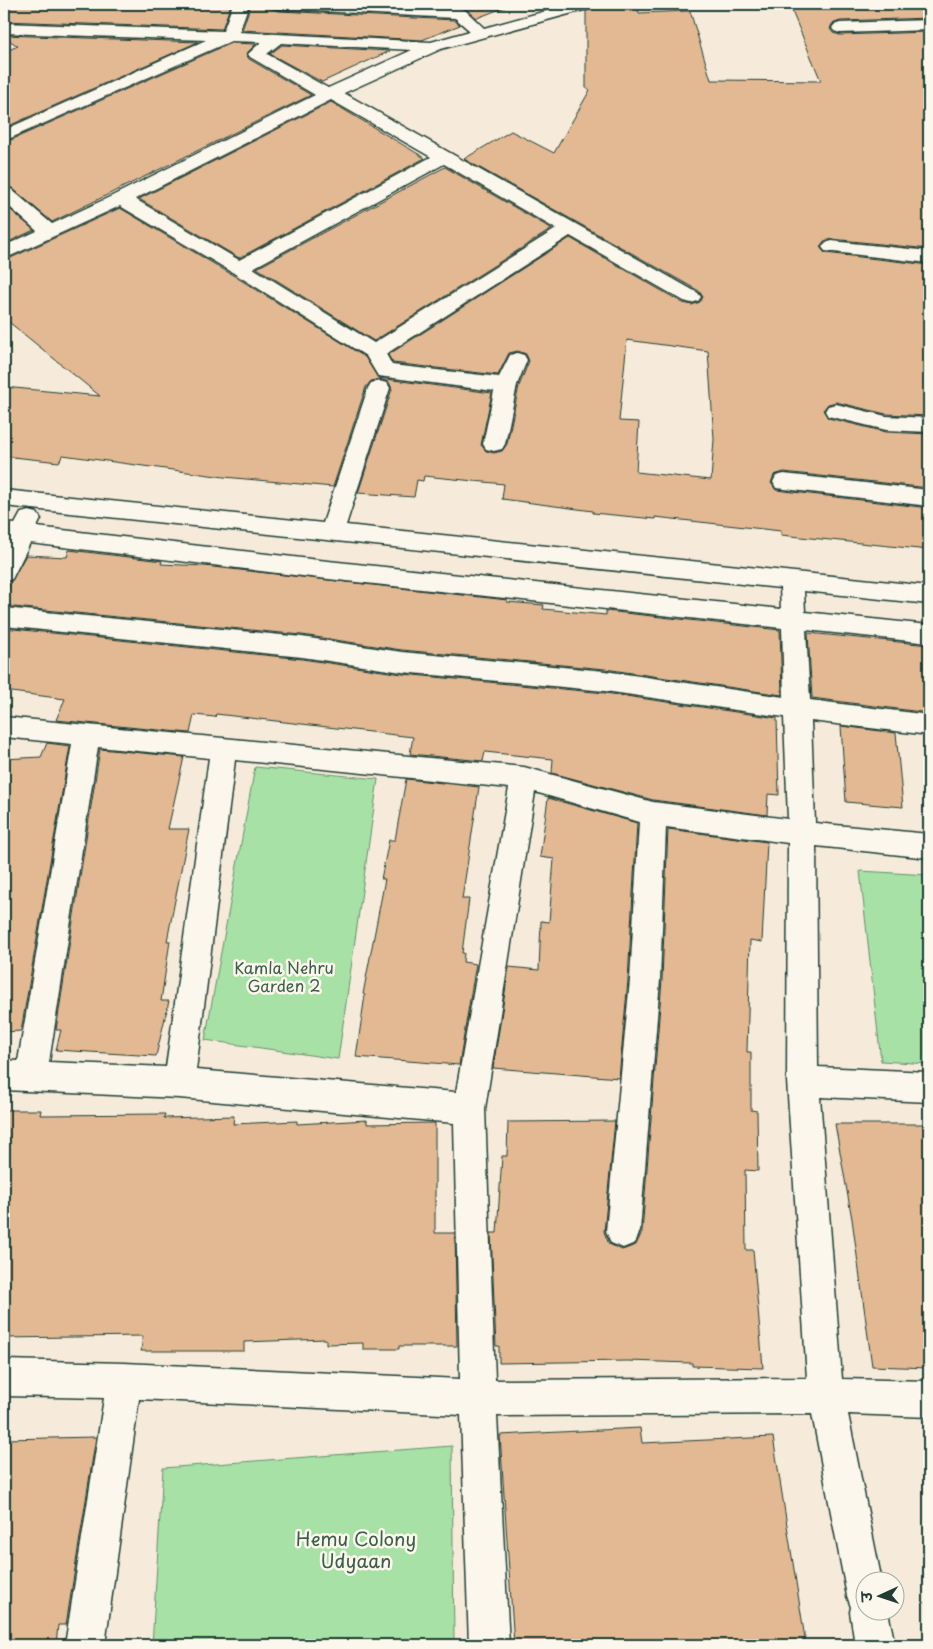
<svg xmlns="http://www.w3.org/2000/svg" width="933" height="1649" font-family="'Playpen Sans','Playpen Sans Deva',sans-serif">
<rect width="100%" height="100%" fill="#f6ebda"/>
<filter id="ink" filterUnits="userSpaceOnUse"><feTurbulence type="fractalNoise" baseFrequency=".02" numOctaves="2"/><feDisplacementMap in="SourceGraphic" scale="10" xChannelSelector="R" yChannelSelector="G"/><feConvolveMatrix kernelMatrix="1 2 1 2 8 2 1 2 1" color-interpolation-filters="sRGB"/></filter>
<g filter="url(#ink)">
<path fill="#a8e1a6" stroke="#648f6d" d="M255 767 378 779 338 1059 205 1040Z
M860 871 929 875V1064L881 1061Z
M452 1446 454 1645H152L163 1468Z"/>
<path fill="#e3b993" stroke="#1f3d34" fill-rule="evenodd" d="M4 4H231L222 29 4 21Z
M251 4H269L272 9 279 11 454 20 460 25 422 40 242 30Z
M406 4H508V6L477 18 466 9 460 6Z
M620 4 637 5 639 13 690 11 711 80 821 81 789 4H921L929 18 840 21 832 24 830 29 833 33 840 35 929 32V249L832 239 824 241 820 247 825 253 929 265V416L886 414 836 402 828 404 823 410 828 418 886 432 929 434V488L784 472 774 475 771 483 776 490 929 508V550L781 535V531L655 517V519L593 513V511L502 499 504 484 424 476 423 481 417 480 414 497 358 493 392 389 389 382 379 379 371 381 366 387 333 487 224 477 63 455 59 462 4 456V387L100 396 4 318V261L120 208 231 274 365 357 378 378 492 393 481 445 486 451 494 453 502 451 507 444 519 386 529 361 526 354 518 351 509 353 498 375 393 363 388 355 570 238 683 303 692 305 700 302 703 297 699 291 464 159 511 131 554 153 590 90 586 88V11ZM627 340 708 351 714 439 711 480 636 472 639 422 619 421Z
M4 35 198 42 4 128V52L18 46 4 37Z
M231 43 256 44 246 54 249 59 311 95 52 222 12 188 4 186V143Z
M282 45 390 51 322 82 270 54Z
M331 102 425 158 239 258 139 199Z
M445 167 552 229 374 341 257 268Z
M4 204 34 230 4 244Z
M69 550 162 561 161 564 204 566 507 600V602L544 605 543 609 606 615V611L780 630 782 695 605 669 402 650 302 635 4 606V601L11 581 26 555 67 557Z
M4 628 302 659 402 674 605 693 777 718 779 795 768 794 767 815 653 800 552 773 553 759 485 752 483 761 410 754 413 737 216 714 215 717 194 715 190 733 56 720 65 699 4 691Z
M808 633 929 645V713L812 698Z
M841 726 896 733 903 807 846 802Z
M47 743 70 746 21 1031 4 1032V759L41 757Z
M100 749 184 757 168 829H189L167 941H170L161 1001H169L156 1056 56 1050 61 1030H56Z
M406 779 479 787 462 899H469L462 953H464L463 962 476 964 459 1065 356 1057 365 995 363 994 385 879H381L389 840H395Z
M548 798 637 823 628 980 619 1078 493 1068 509 967 539 970 541 921 549 922 554 859 540 857Z
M668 829 767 842 762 942 750 940 747 1052H751V1110L757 1111 758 1171 745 1170 746 1250H753L763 1368 692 1366V1363L627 1361 499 1363V1346H496L491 1233H497L502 1156H507L508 1122 615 1121 604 1232 609 1244 622 1250 636 1245 642 1232 662 980Z
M4 1110H41L40 1115 165 1114 164 1118 234 1116 233 1124 297 1121V1124L367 1120V1124L435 1123V1233H455L457 1346H399V1349H363V1343L326 1344V1339L244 1342V1351H141L143 1336 4 1338Z
M835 1124H929V1368L872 1366 852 1219Z
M640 1428 642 1443 773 1437 806 1645H514L500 1435Z
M96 1437 66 1625H58L56 1645H4V1439Z"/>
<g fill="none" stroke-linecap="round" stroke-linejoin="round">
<defs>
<path id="minor" d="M233 4H249L239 32 431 42 470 31 455 18 279 9 273 7 271 4H369L459 8 465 10 484 28 572 4H597L595 7 441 49 344 93 698 293 701 297 698 301 691 303 684 301 570 236 386 354 392 365 499 377 510 355 517 353 524 355 527 360 517 385 505 444 502 449 494 451 486 449 483 444 494 391 378 376 366 356 232 272 120 206 4 259V246L37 231 4 202V188L11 189 52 224 114 195 315 95 250 57 248 54 261 42 231 41 4 141V130L206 40 4 33V23L223 31ZM281 43 412 50 328 88 267 54ZM331 100 431 157 239 260 135 199ZM444 164 556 229 374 343 253 268Z
M929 20V30L840 33 834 31 832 28 834 25 840 23Z
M832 241 929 251V263L825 251 822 247 825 243Z
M379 381 387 383 390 388 346 525 929 586V604L804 591 805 612 929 625V643L806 630 810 700 929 715V735L811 721 815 823 929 834V858L816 846 818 1067 929 1072V1102L820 1097 842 1379 929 1381V1417L848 1414 882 1582H866V1612H888L895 1645H855L850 1612 851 1607 847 1596 812 1414 497 1416 509 1645H469L461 1415 139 1399 105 1645H65L104 1398 4 1396V1360L124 1363 460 1379 454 1123 179 1098 4 1090V1060L18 1061 72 744 4 737V717L524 767 653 802 788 819 784 717 605 691 402 672 302 657 4 626V608L302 637 402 652 605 671 784 697 782 628 319 578 30 543 12 579 4 582V548L8 540 4 539V523L15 524 21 513 29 511 37 513 41 519 37 527 319 560 781 609 780 588 4 506V490L323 523 368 388 371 383ZM98 747 209 758 166 1067 49 1062ZM235 760 509 788 456 1092 196 1070ZM535 792 639 822 630 980 606 1231 611 1243 623 1248 635 1243 640 1231 660 980 666 827 788 843 787 1081 807 1378 495 1380 485 1109Z
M836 404 886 416 929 418V432L886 430 828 416 825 411 828 406Z
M784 474 929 490V506L776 488 773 482 776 476Z"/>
</defs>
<use href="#minor" stroke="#1f3d34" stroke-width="3"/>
<use href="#minor" fill="#fbf7ec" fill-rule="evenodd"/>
</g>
</g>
<g text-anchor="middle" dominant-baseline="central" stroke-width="5" stroke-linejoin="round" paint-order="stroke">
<g font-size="16" fill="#3a5e4b" stroke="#fbf7ec">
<text x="284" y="967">Kamla Nehru<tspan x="284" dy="18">Garden 2</tspan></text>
</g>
<g font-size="19" fill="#3a5e4b" stroke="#fbf7ec">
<text x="356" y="1538">Hemu Colony<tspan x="356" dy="22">Udyaan</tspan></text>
</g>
</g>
<rect width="933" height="1649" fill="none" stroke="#fbf7ec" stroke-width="20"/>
<rect x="10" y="10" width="913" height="1629" fill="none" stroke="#1f3d34" stroke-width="2" filter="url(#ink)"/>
<g transform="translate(880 1596) rotate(267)"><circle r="24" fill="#fbf7ec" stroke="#a3ada2"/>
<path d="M0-4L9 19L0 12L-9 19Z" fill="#1f3d34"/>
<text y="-8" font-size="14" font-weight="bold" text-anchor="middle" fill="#1f3d34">उ</text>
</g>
</svg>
